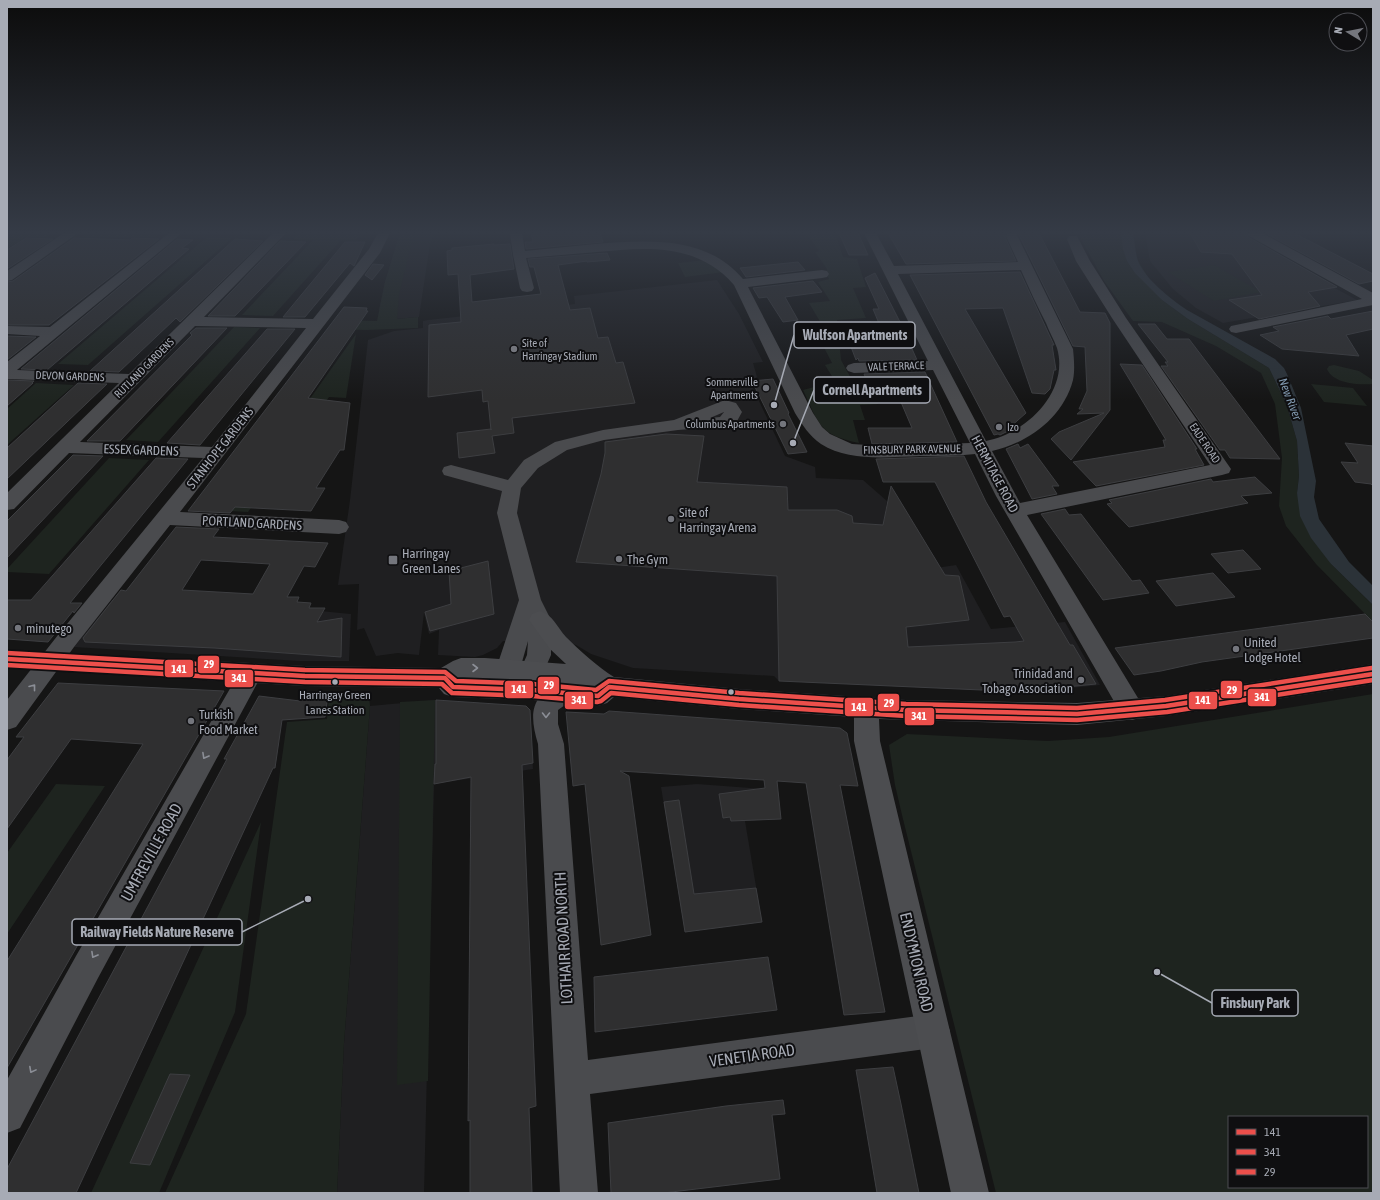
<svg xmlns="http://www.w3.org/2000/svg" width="1380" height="1200" font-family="'Asap Condensed',sans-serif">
<rect width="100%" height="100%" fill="#151515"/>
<path fill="#1f1f21" d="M400 233H434L430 244 419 317 397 319 379 310 385 282Z
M1145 233H1242L1284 258 1292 265 1357 300 1223 323 1196 308 1173 289 1159 272 1150 261Z
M717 280 739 314 763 362 753 363 757 377 750 382 785 456 815 467 816 478 863 480 887 501 883 531 909 572 956 565 991 629 1065 622 1100 685 1002 695 997 690 779 681 774 676 633 668 591 654 576 645 569 643 503 641 497 648 483 655 475 657 438 655 439 630 429 634 424 613 419 655 398 653 376 656 364 628 357 630 359 584 338 585 350 500 368 340 394 331 423 328V321L428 320 575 304 574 296Z
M112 600 320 611 351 614 349 661H300L74 647Z
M435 700 526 706 530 710 533 769 434 784 424 1193H337L344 1043 370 706Z
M697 784 778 790 781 819 745 821 762 922 685 932 661 787Z"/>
<path fill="#1e241f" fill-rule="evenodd" d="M7 233H52L46 237H26L7 249V240L11 237H7Z
M90 233H159L154 237H84Z
M299 233H363L356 241 341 240 273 316 242 315 313 240 293 239Z
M400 233H414L399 295 397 319 418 317V328L366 330 330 329 337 320 377 321 385 282Z
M793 233H835L843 257 857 259 866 287 853 288 866 318 837 320 841 360 853 382 859 399H876L878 404 860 405 865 420H853L859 443C819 435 819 424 803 390L822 385 829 388 837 380 833 378 825 365 832 363 816 332 825 330 809 303 830 301 818 282 829 279 826 273 827 269 815 252 819 251 809 236Z
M1078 233H1121L1162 300 1188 319 1269 368 1287 406 1297 441 1299 476 1297 493 1331 564 1373 605V622L1316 564 1286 526 1279 506 1282 458 1275 404 1261 373 1216 346 1162 322 1133 321 1104 281Z
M207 237 232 238 88 365 58 364Z
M706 260 724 272 685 277 678 263Z
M1214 265 1261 292 1214 301 1168 272Z
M234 327 260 328 158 442 126 440Z
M356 334 346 398 329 397 248 512 230 511Z
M1334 365 1359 371 1373 380V384C1359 385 1333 384 1327 369L1329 366Z
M36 383 74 385 7 445V409Z
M1311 384 1353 388 1367 406 1324 402Z
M109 458 149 460 49 574 7 572V569Z
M1373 694V1193H996L902 815 895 785 889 745 907 734 1048 741 1109 737ZM1229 1117H1367V1187H1229Z
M369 696 370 706 344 1043 337 1193H165L246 1014 287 722 327 719 329 698Z
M435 700 428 1081 397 1085 400 702Z
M56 784 105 786 7 934V853Z
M261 822 235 1012 159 1193H91Z"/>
<path fill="#2b3238" d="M1121 233H1133C1135 242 1135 252 1138 261 1145 279 1171 299 1187 310L1275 359 1284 368 1287 374 1301 408 1316 481 1314 497 1319 519 1349 562 1373 586V605L1331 564 1311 538 1300 516 1297 493 1299 476 1297 441 1287 406 1269 368 1188 319 1162 300 1135 273 1127 261 1123 249Z"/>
<path fill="#2f2f30" stroke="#3d3e41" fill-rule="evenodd" d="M531 233H600L603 242 526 249 525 242H533Z
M839 233H858L868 255H849Z
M888 233H1006L1005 237 1016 261 906 264Z
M1018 233H1039L1080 312 1105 313 1110 323V410L1071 460 1051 439 1059 432 1104 413 1077 414 1083 409H1079L1087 391 1085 347 1073 346Z
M1190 233H1246L1248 237 1337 287 1308 292 1320 306 1259 319 1229 300 1262 295 1232 254 1201 252Z
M1265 233H1294L1373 274V281L1359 284Z
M26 238 53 239 7 269V250Z
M74 238 130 240 132 238 159 239 49 325H7V282L13 281Z
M177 239 193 240 182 248 189 249 47 370 21 369Z
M235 239 263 241 180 322 176 318 119 372 90 371Z
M280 241 306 242 235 316H208Z
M345 242H365L354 266 350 263 305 317H283Z
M494 244V245L510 244 514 269 470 275 472 302 541 294 534 267H530L528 259 607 253 610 260 587 262V261L558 265 570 310 590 308 598 338 608 337 616 363 623 362 635 403 512 418 514 433 492 436 495 453 459 458 457 433 491 429V430L488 401 483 402 482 390 428 397 429 325 461 322 458 274 448 275 447 251 452 250V248Z
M798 262 805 270 746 277 740 268Z
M373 264 384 265 372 280 365 275Z
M1020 272 1054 345H1052L1056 370H1054L1050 389 1045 394 1032 393 1003 308 965 309 1026 413 1009 428 1010 430 1000 435 998 434 994 435 910 275Z
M875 273 900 322 917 360 859 361 858 358 856 360 842 323 871 322 881 334 883 333 873 309H879L865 278Z
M813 281 822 292 785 297 798 320 783 322 767 297 759 298 753 288Z
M344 307 367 308 366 311H368L308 398 350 403 344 450H340L316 488H325L311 511 235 507 230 513 188 511Z
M1373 311V329L1346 335 1359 356 1282 349 1260 335 1279 331 1273 327 1328 316 1331 319Z
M1138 324H1155L1167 339H1189L1280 459 1230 458 1225 450H1220L1161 366H1168L1165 362H1168Z
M196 328H227L120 441H87L192 335 190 333Z
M267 329H295L200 445 167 443Z
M7 336 36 337 7 360Z
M1120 364 1142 365 1197 449H1195L1204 465 1096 486 1073 462 1165 447 1163 440H1166Z
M925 372 957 442 872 444 868 428H912L895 388 871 389 864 374Z
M773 379 789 413 788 414 807 452 788 454 752 381Z
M7 380 34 381 32 383H33L7 406Z
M78 383 107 384 7 479V448Z
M666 434 704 436 697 482 787 487 788 510H837L852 516 853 523 883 525 891 486 945 575 959 576 969 620 906 627 908 647 1015 642 1024 641 1010 616 1004 617 935 482H883L876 459 964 456 986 502 1070 645H1073L1096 684 1005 693 1004 691 779 681 777 576 576 562 601 474 605 453V442Z
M1345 443 1373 446V486L1371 484 1355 482 1341 462 1358 463Z
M1018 444 1020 448 1028 444 1059 486H1052L1057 494 1032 499 1006 449Z
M73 455 103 456 7 558V521Z
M156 458 188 459 70 603H82L74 613 73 611 48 642 7 639V600H31Z
M1255 477 1272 493 1241 496 1248 503 1160 521 1129 527 1107 504 1112 503 1109 500 1211 479 1213 482Z
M1065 509 1069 515 1081 514 1132 581 1140 580 1149 593 1103 600 1041 514Z
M176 527 219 529 213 537 328 543 315 567 304 566 287 597H299L297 602 311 603 309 608H325L317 622 342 618 341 657 214 648 85 642 83 638 109 605 121 590 126 591ZM201 560 270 564 253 594 182 590Z
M1243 550 1261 569 1228 573 1211 554Z
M488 561 494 614 430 631 425 612 451 604 449 571Z
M1213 573 1235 597 1176 606 1156 581Z
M1365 614 1373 622V638L1202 662 1161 671 1134 675 1115 648Z
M58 683 224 691 7 1068V961L143 744 71 739 7 829V760L24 737H16Z
M328 695 325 717 282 720 275 768H273L76 1193H7V1169L227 759H224L259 696 300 701 301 696Z
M436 700 526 706 530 710 533 763 522 765 536 1106 529 1108 532 1193H470V1120L468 1121 471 777 434 784 435 764H436Z
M609 711 840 728 847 733 858 786 840 785 885 1012 844 1015 806 783 777 781 781 819 731 821 730 817 723 818 719 794 765 788 764 780 620 771 629 776 651 935 601 945 585 784 573 786 566 712 604 714Z
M679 800 694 894 756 888 762 922 685 932 664 802Z
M768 957 777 1010 595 1032 594 977Z
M893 1067 901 1104 919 1193H877L856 1070Z
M170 1074 190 1075 150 1165 130 1163Z
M783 1100 785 1114 772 1115 780 1179 663 1193H611L608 1123 726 1106Z"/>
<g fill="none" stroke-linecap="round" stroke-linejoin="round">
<path fill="#4a4b4e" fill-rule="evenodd" d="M64 233H78L12 280 7 281V271Z
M169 233H182L17 370 129 374 273 233H286L204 317 313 319 369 249 378 233H390L380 253 180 512 339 520 346 522 349 527 346 532 339 534 170 525 74 647 16 727 7 730V700L58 635 203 458 69 453 14 509 7 510V493L119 383 7 379V362L40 336 7 334V326L50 327ZM195 326 306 328 212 447 80 442Z
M510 233H522L525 251C548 249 572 246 595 244 648 240 706 235 743 279L822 270 827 271 829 274 827 277 822 278 748 287 813 413 822 427 830 434 852 444 883 446 970 443 933 370 854 373 848 371 846 368 848 365 854 363 928 361 864 233H876L894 266 1018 262 1006 236 1008 233H1016L1073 349C1074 359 1075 370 1073 380 1063 418 1028 443 992 451L1020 503 1210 465 1112 318 1076 261 1067 239 1069 236H1077L1090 261 1126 318 1231 469 1229 473 1222 475 1027 515 1141 703 1144 710 1141 717 1132 720 1123 717 996 496 975 454C957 456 938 456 920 456 888 457 849 462 821 444 809 436 802 424 795 413L734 285C698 243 647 247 597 252 573 254 550 256 526 258L534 288 532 291 527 292 522 291 520 288 513 255ZM1021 270C1029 288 1037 306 1046 323 1049 331 1054 340 1057 348 1070 392 1025 434 986 441L898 274Z
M1247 233H1262L1373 293V305L1236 333 1231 332 1229 329 1231 326 1362 299 1249 236Z
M725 400 736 403 742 412 736 423 730 426 678 430 604 440 567 450 538 468 521 488 517 513 541 600 551 620V655L533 696 524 699 515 696 512 689 527 655 528 641 520 669 508 694 499 697 490 694 487 687 496 669 519 600 497 513 502 491 444 475 442 471 444 467 451 465 508 480 524 460 555 442 603 430 674 420ZM724 412 720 417 710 418Z
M251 663 259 666 263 673 259 680 98 978 20 1128 7 1133V1080L76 956 243 666Z
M563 683 572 686 575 693 572 700 558 710V724L564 744 588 1060 933 1014 945 1019 950 1031 945 1043 933 1048 590 1094 598 1193H560L538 744C529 714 530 694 563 683Z"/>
<path fill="#4c4d50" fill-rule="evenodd" d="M540 611C553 615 557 627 566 637 579 650 599 668 614 677L739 689 906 700 1077 703 1166 696 1373 664V684L1166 716 1077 725 879 719 880 741 989 1193H951L854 741V717L739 709 614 697 607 703 598 706 533 700 453 697 444 694 439 688 305 686 7 668V650L305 666 441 668 453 661 461 658H485L566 664 550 649 529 620 532 614Z"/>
<defs>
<path id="bus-1" d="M7 659 305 676 445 678 453 687 533 690 598 696 609 687 739 699 906 710 1077 714 1166 706 1373 674"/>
<path id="bus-2" d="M7 665 305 682 442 684 452 693 533 696 597 702 601 701 611 693 739 705 906 716 1077 720 1167 712 1373 680"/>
<path id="bus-3" d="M7 653 305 670 445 672 456 681 533 684 596 690 609 681 739 693 906 704 1077 708 1165 700 1372 668"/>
</defs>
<use href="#bus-1" stroke="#0f0f11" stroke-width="8"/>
<use href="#bus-2" stroke="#0f0f11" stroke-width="8"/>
<use href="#bus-3" stroke="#0f0f11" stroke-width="8"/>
<use href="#bus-1" stroke="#ec4f4b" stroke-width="4.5"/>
<use href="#bus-2" stroke="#ec4f4b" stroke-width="4.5"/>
<use href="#bus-3" stroke="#ec4f4b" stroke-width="4.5"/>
</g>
<defs><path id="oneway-chevron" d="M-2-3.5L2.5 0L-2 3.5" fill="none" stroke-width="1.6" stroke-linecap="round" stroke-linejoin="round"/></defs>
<use stroke="#8c8f97" href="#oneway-chevron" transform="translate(475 668)"/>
<g stroke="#8b8e96">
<use href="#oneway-chevron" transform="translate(33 687) rotate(-52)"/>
<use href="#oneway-chevron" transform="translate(546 715) rotate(90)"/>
<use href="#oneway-chevron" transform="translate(205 756) rotate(119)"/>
<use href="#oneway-chevron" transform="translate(94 955) rotate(119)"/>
<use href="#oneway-chevron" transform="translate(32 1070) rotate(118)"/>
</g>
<linearGradient id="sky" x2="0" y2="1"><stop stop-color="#0c0c0c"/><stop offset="0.58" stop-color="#353b46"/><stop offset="1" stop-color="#353b46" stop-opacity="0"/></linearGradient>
<rect width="1380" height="401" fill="url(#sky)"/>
<g fill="#74767d" stroke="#0f0f11" stroke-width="1.5">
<circle cx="514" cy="349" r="4"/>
<circle cx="766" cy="388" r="4"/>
<circle cx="783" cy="424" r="4"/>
<circle cx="999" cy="427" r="4"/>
<circle cx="671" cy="519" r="4"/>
<circle cx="619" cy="559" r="4"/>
<rect x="388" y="555" width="10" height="10" rx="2"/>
<circle cx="18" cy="628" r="4"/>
<circle cx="1236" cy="649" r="4"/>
<circle cx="1081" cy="680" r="4"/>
<circle cx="191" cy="721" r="4"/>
</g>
<g fill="#a7abb5" stroke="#0f0f11" stroke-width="1.5">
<circle cx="335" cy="682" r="3.5"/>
<circle cx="731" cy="692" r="3.5"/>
</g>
<g text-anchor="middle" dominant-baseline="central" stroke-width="4" stroke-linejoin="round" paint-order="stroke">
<g font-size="11" fill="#a7abb5" stroke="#0f0f11" text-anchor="start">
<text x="522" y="343">Site of<tspan x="522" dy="13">Harringay Stadium</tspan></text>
<text x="758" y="382" text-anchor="end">Sommerville<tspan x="758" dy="13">Apartments</tspan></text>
<text x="775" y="424" text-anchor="end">Columbus Apartments</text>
<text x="1007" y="427">Izo</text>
</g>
<g font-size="11" fill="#a7abb5" stroke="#0f0f11">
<text transform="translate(896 366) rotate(-2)">VALE TERRACE</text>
<text transform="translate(144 368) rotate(-45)">RUTLAND GARDENS</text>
<text transform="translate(70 376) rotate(2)">DEVON GARDENS</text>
<text transform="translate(1205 443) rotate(56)">EADE ROAD</text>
<text transform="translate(912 449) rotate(-1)">FINSBURY PARK AVENUE</text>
</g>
<g font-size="12" font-style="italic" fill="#8098af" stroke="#0f0f11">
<text transform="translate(1290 399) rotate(69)">New River</text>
</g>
<g font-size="12" fill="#a7abb5" stroke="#0f0f11">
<text x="335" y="695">Harringay Green<tspan x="335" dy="15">Lanes Station</tspan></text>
</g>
<g font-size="13" fill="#a7abb5" stroke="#0f0f11">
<text transform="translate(220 448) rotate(-52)">STANHOPE GARDENS</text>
<text transform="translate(141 450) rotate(2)">ESSEX GARDENS</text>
<text transform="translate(995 474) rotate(62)">HERMITAGE ROAD</text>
<text transform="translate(252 523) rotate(3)">PORTLAND GARDENS</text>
</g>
<g font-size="13" fill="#a7abb5" stroke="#0f0f11" text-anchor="start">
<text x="679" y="512">Site of<tspan x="679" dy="15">Harringay Arena</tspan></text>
<text x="402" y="553">Harringay<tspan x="402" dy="15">Green Lanes</tspan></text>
<text x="627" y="559">The Gym</text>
<text x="26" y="628">minutego</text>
<text x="1244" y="642">United<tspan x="1244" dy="15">Lodge Hotel</tspan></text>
<text x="1073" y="673" text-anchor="end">Trinidad and<tspan x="1073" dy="15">Tobago Association</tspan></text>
<text x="199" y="714">Turkish<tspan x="199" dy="15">Food Market</tspan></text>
</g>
<g font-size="16" fill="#a7abb5" stroke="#0f0f11">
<text transform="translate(151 852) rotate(-61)">UMFREVILLE ROAD</text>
<text transform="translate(563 938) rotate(-93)">LOTHAIR ROAD NORTH</text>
<text transform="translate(917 962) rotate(77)">ENDYMION ROAD</text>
<text transform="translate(752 1055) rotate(-8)">VENETIA ROAD</text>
</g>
</g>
<path fill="none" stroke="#a7abb5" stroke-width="1.5" d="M774 405L794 335M793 443L814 390M308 899L242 932M1157 972L1212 1003"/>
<g fill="#a7abb5" stroke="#0f0f11" stroke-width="1.5">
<circle cx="774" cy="405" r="4"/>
<circle cx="793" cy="443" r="4"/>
<circle cx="308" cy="899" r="4"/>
<circle cx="1157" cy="972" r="4"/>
</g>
<g fill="#0f0f11" stroke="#a7abb5" stroke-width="1.5">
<rect x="794" y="322" width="121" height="26" rx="4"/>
<rect x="814" y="377" width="116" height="26" rx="4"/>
<rect x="72" y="919" width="170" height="26" rx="4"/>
<rect x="1212" y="990" width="86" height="26" rx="4"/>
</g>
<g font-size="14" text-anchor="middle" font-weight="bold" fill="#a7abb5">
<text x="855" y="340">Wulfson Apartments</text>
<text x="872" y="395">Cornell Apartments</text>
<text x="157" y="937">Railway Fields Nature Reserve</text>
<text x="1255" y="1008">Finsbury Park</text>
</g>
<g stroke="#0f0f11" stroke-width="1.5">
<rect x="197" y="655" width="23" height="19" rx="4" fill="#ec4f4b"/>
<rect x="164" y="659" width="30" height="19" rx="4" fill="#ec4f4b"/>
<rect x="224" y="669" width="30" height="19" rx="4" fill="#ec4f4b"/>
<rect x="537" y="676" width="23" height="19" rx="4" fill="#ec4f4b"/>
<rect x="504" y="680" width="30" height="19" rx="4" fill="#ec4f4b"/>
<rect x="1220" y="680" width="23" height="19" rx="4" fill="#ec4f4b"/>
<rect x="1247" y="688" width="30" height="19" rx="4" fill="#ec4f4b"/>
<rect x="1188" y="691" width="30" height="19" rx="4" fill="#ec4f4b"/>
<rect x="564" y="691" width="30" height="19" rx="4" fill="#ec4f4b"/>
<rect x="877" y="693" width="23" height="19" rx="4" fill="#ec4f4b"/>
<rect x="844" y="697" width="30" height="20" rx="4" fill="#ec4f4b"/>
<rect x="904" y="707" width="31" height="19" rx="4" fill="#ec4f4b"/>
</g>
<g font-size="11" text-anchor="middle" font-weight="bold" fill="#fff">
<text x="209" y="668">29</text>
<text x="179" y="673">141</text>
<text x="239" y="682">341</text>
<text x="549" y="689">29</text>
<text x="519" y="693">141</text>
<text x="1232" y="694">29</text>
<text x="1262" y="701">341</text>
<text x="1203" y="704">141</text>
<text x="579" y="704">341</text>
<text x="889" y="707">29</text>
<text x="859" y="711">141</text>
<text x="919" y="720">341</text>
</g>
<rect width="1380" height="1200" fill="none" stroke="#a7abb5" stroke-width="16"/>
<rect x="1228" y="1116" width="140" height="72" fill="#0f0f11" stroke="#4c4d53"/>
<rect x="1236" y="1129" width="20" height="6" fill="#ec4f4b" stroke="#4c4d53"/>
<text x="1264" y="1136" font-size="12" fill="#a7abb5">141</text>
<rect x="1236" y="1149" width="20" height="6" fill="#ec4f4b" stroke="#4c4d53"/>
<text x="1264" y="1156" font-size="12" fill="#a7abb5">341</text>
<rect x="1236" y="1169" width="20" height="6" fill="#ec4f4b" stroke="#4c4d53"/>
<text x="1264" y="1176" font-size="12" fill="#a7abb5">29</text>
<g transform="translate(1348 32) rotate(280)"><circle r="19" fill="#0f0f11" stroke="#4c4d53"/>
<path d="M0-3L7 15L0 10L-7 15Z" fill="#74767d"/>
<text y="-6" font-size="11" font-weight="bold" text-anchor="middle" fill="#a7abb5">N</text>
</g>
</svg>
